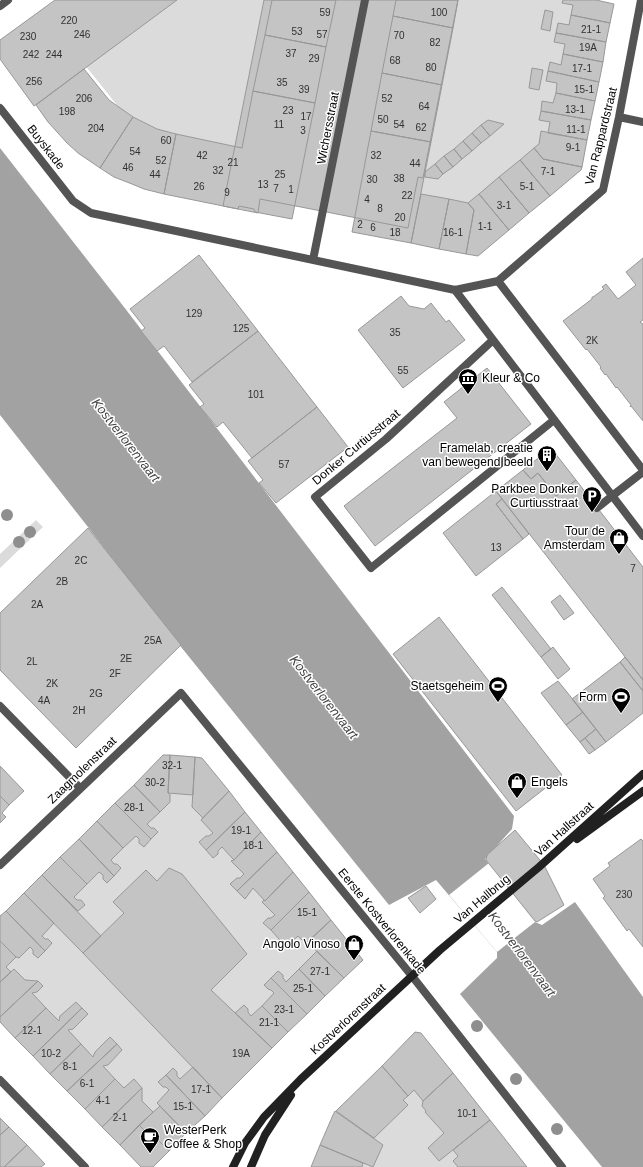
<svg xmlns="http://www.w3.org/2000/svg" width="643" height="1167" font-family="Arial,sans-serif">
<rect width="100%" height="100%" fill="#fff"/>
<path fill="#dbdbdb" d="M147 0H292L258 161 178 140 129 120 76 54Z
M451 0H585L559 146 480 215 414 200Z
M36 520 43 527 0 568V554Z
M183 782 333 955 158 1136 0 961Z
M428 1073 495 1167H347L366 1121Z"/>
<path fill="#a2a2a2" d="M0 148 124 307 514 816 512 829 485 859 535 922 542 925 575 902 643 997V1167H602L460 994 497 958V952L436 880 389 905 169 632 88 527 0 415Z"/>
<path fill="#fff" d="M489 863 535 922 497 952 449 895Z"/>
<path fill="#c4c4c4" stroke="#989898" d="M55 0H177L34 106 0 59V40Z
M264 0H458L423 178 418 177 408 228 260 199 258 213 223 206Z
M272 0H336L326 47 265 35Z
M396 0H458L453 28 393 16Z
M563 0H596L614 4 610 23 571 15 573 5 562 3Z
M545 10 553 12 550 31 541 29Z
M571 15 610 23 606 42 556 33 558 23 569 25Z
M393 16 453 28 442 85 382 73Z
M556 33 606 42 603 62 563 54 565 44 554 42Z
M265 35 326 47 315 103 253 91Z
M563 54 603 62 599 82 548 71 550 62 561 65Z
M532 68 543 70 539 90 529 88Z
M84 69 109 100 133 117 100 168 78 153 67 143 48 122 36 105Z
M548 71 599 82 595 101 556 93 557 83 546 81Z
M382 73 442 85 431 142 371 131Z
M253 91 315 103 292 219 255 212 254 209 239 206 238 209 164 194 176 134 242 148Z
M556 93 595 101 591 120 541 111 542 101 553 103Z
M541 111 591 120 587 140 548 133 550 122 539 120Z
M133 117 157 129 176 134 164 194 144 189 132 184 114 177 100 168Z
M488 120 504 124 490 136 481 125Z
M481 125 490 136 481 143 472 133Z
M371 131 431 142 411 243 352 232Z
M541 131 587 140 582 167 543 159 534 148 539 144Z
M472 133 481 143 472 151 463 141Z
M463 141 472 151 462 159 454 149Z
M534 148 543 159 582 167 581 170 550 196 520 160Z
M454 149 462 159 453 167 444 156Z
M444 156 453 167 443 174 435 164Z
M520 160 550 196 529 213 499 177Z
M435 164 443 174 438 179 425 177V172Z
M499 177 529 213 509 230 479 194Z
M421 194 449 199 439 249 411 243Z
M479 194 509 230 478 256 466 254 474 210 468 203Z
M449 199 468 203 474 210 466 254 439 249Z
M199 255 258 331 192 382 164 346 157 351 141 331 145 328 130 309Z
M643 258V320L640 322 643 324V421L631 406 630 407 631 405 617 387 616 388 606 374 605 375 600 368 601 367 587 349 586 350 563 321 592 299V297H593L604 289 602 287 606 284 618 299 636 285 626 272Z
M401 296 409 306 424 309 431 303 446 322 449 320 465 340 403 388 358 330Z
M258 331 317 407 252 458 223 422 217 427 200 407 204 404 189 385Z
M487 368 531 424 375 546 344 506 457 418 444 402Z
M317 407 348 447 276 503 259 483 263 480 248 461Z
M551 448 576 480 556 496 538 473 531 479 523 470Z
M523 470 531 479 538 473 556 496 576 480 643 567V680L496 491Z
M496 491 502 499 496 504 523 539 476 576 443 533Z
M502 499 529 534 523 539 496 504Z
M88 528 181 645 76 748 0 670V613Z
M502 587 551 649 541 657 492 595Z
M560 595 574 613 564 620 551 602Z
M439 617 562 775 516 811 393 654Z
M553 647 570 669 558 679 541 657Z
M625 657 643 680V691L620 662Z
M620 662 643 691V713L606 742 572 699Z
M558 681 583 712 566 725 541 693Z
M583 712 596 729 580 742 566 725Z
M596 729 606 742 595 750 585 738Z
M585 738 595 750 589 754 580 742Z
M163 755H170L168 793 170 794V802L160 812 134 785Z
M170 755 195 757 193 795 168 793Z
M195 757 202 758 229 791 201 820 203 818 192 807Z
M0 766 24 791 9 805 0 796Z
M134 785 160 812 147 824 151 828H154L158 832 151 839 115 803Z
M229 791 245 812 206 850 199 842 206 836H209L213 833 201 820Z
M0 796 9 805 2 813 6 817 0 823Z
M115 803 151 839 144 847 139 843V839L136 836 123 848 97 821Z
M245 812 261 832 234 860 222 847 218 851V854L213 858 206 850Z
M97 821 123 848 111 860 114 864H117L121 868 114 876 79 839Z
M515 830 544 865 564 905 537 922 535 921 486 860 487 855Z
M261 832 277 852 237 891 230 884 237 878H240L244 874 231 861 234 860Z
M79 839 114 876 107 883 103 879V875L99 872 87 884 60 857Z
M641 839 643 841V947L629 929 627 931 603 898 605 896 593 879 610 866 608 863Z
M277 852 293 872 265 901 253 888 245 899 237 891Z
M60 857 87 884 74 897 77 900H81L85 905 78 911 42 875Z
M169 868 182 874 247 954 211 990 272 1048 222 1098 83 953 124 913 113 902 146 870 157 881Z
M293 872 309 892 271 930 263 923 268 918H271L275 915 262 902 264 900 265 901Z
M42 875 101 936 83 953 24 893Z
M426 886 436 899 420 913 408 898Z
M309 892 331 920 306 944 298 936 286 947 271 930Z
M24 893 54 923 42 936 45 939H48L52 943 45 951 6 911Z
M6 911 45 951 38 958 33 954V950L30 947 19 958 16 957 0 941V916Z
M331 920 363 960 344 978 307 942Z
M0 941 16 957 6 967 11 972 0 982Z
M317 951 344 978 325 996 299 969Z
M14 969 25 980 38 981 0 1017V982Z
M299 969 325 996 307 1014 271 978 278 971 283 975V978L286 982Z
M271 978 307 1014 288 1032 262 1006 274 993 271 990 268 989 264 985Z
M38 981 43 986 37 992 32 993 46 1008 15 1038 0 1022V1017Z
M76 1002 82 1008 33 1056 15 1038 46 1008 59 1021 60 1016Z
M244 1005 248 1009V1012L251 1016 262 1006 288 1032 272 1048 235 1013Z
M82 1008 88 1014 73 1029 68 1030 81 1044 50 1074 33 1056Z
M415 1032 421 1033 453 1073 423 1101 414 1090 408 1096 382 1066Z
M110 1037 117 1044 67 1091 50 1074 81 1044 93 1057 95 1052Z
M117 1044 122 1050 108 1065 103 1066 115 1079 85 1109 67 1091Z
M382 1066 408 1096 403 1100 408 1105 374 1138 336 1111Z
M193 1067 222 1098 205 1116 166 1075 173 1068 177 1072V1076L180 1079Z
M453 1073 490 1120 439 1161 428 1148 444 1133 425 1112 426 1111 422 1106 423 1101Z
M166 1075 205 1116 186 1133 157 1103 169 1090 166 1087H163L158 1082Z
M115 1079 124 1088 134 1079 142 1088 102 1127 85 1109Z
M142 1088V1101L153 1112 120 1145 102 1127Z
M160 1106 186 1133 169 1151 148 1130 146 1132 139 1125Z
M335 1111 383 1145 373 1167 320 1145 333 1115Z
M0 1118 9 1127 0 1135Z
M490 1120 527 1167H458L453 1161 458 1156 453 1150Z
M139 1125 146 1132 148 1130 169 1151 153 1167H141L120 1145Z
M9 1127 27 1145 4 1167H0V1135Z
M27 1145 45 1164 41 1167H4Z
M320 1145 363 1163 362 1167H311Z"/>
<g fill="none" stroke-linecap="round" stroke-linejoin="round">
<path stroke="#545454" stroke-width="8" d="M597 508 612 496"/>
<path stroke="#545454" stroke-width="8" d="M0 6 8 0
M0 108 73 201 91 213 455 290 498 281 603 190 619 117 641 0
M619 117 643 122
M313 260 365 0
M498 281 643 470
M455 290 643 536
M493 340 386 439 315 497 371 568 554 420
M612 496 643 472
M0 706 80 788
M0 865 181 693 412 976 562 1167
M0 1080 85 1167"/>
<path stroke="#212121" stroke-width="8" d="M577 839 643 791
M233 1167 245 1143 264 1117 301 1079 440 950 539 867 643 774
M251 1167 265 1135 291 1095"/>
</g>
<g fill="#8e8e8e">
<circle cx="7" cy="515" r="6"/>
<circle cx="30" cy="532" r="6"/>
<circle cx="19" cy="542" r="6"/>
<circle cx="477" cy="1026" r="6"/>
<circle cx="516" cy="1079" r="6"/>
<circle cx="557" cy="1129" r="6"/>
</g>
<defs>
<symbol id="museum-pin" viewBox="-11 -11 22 30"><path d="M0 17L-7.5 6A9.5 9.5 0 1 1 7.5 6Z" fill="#000" stroke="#fff"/><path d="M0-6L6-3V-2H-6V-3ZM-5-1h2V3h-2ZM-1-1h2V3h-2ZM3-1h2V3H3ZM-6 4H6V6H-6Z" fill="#fff"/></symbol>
<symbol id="building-pin" viewBox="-11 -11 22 30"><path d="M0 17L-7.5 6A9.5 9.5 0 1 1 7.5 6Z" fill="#000" stroke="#fff"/><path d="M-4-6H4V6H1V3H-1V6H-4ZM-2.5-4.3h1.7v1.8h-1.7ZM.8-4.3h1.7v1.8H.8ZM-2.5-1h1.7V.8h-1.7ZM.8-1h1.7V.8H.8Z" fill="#fff"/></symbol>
<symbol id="parking-pin" viewBox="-11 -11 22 30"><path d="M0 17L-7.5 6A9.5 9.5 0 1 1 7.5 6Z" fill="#000" stroke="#fff"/><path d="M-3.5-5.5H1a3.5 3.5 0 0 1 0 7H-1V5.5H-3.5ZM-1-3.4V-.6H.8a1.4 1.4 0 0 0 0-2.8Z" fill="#fff"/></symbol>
<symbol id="shop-pin" viewBox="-11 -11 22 30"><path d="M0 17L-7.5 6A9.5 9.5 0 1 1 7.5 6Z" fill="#000" stroke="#fff"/><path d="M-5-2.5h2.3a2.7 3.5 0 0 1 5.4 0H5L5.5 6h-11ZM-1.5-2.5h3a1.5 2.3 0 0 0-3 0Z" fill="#fff"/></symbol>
<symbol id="stadium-pin" viewBox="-11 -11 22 30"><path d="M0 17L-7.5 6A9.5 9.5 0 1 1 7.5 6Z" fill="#000" stroke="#fff"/><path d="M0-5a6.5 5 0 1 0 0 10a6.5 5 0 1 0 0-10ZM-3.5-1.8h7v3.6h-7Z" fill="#fff"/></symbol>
<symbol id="cafe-pin" viewBox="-11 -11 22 30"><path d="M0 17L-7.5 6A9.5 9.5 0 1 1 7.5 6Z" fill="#000" stroke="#fff"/><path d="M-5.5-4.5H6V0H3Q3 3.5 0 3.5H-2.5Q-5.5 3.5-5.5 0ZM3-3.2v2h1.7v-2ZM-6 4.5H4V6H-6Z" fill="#fff"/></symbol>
</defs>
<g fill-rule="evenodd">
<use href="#museum-pin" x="457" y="367" width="22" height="30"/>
<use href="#building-pin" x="536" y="444" width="22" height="30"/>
<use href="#parking-pin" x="581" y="485" width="22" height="30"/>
<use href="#shop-pin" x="608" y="527" width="22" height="30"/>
<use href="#stadium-pin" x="487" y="675" width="22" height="30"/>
<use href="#stadium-pin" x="610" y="686" width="22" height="30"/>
<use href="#shop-pin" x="506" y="771" width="22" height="30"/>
<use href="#shop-pin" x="343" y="933" width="22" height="30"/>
<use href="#cafe-pin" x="139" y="1126" width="22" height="30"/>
</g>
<g text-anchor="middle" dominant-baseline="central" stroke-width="3" stroke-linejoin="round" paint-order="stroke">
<g font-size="10" fill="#313131">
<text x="325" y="12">59</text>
<text x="439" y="12">100</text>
<text x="69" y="20">220</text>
<text x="591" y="29">21-1</text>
<text x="297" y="31">53</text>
<text x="82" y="34">246</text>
<text x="322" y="34">57</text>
<text x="399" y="35">70</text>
<text x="28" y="36">230</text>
<text x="435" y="42">82</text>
<text x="588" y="47">19A</text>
<text x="291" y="53">37</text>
<text x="31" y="54">242</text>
<text x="54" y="54">244</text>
<text x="314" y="58">29</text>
<text x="395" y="60">68</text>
<text x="431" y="67">80</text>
<text x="582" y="68">17-1</text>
<text x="34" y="81">256</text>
<text x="282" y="82">35</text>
<text x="304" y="89">39</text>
<text x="584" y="89">15-1</text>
<text x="84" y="98">206</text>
<text x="387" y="98">52</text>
<text x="424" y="106">64</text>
<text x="575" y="109">13-1</text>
<text x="288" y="110">23</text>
<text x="67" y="111">198</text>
<text x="306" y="116">17</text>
<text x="383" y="119">50</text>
<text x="279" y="124">11</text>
<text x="399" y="124">54</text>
<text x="421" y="127">62</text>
<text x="96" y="128">204</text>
<text x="576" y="129">11-1</text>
<text x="303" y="130">3</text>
<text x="166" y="140">60</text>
<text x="573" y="147">9-1</text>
<text x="135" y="151">54</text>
<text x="202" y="155">42</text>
<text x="376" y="155">32</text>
<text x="161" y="160">52</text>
<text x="233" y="162">21</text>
<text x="415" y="163">44</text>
<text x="128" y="167">46</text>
<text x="218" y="170">32</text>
<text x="548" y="171">7-1</text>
<text x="155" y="174">44</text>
<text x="280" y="174">25</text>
<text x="399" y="178">38</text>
<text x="372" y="179">30</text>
<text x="263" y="184">13</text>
<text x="199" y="186">26</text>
<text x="527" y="186">5-1</text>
<text x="276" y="188">7</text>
<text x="291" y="189">1</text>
<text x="227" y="192">9</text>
<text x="407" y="195">22</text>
<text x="367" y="199">4</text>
<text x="504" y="205">3-1</text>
<text x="380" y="208">8</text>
<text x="400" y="217">20</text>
<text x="360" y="224">2</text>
<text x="485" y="226">1-1</text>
<text x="373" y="227">6</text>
<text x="395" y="232">18</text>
<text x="453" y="232">16-1</text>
<text x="194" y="313">129</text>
<text x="241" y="328">125</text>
<text x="395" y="332">35</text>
<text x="592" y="340">2K</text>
<text x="403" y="370">55</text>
<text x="256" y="394">101</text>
<text x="284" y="464">57</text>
<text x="496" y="547">13</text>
<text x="81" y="560">2C</text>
<text x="633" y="568">7</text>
<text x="62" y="581">2B</text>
<text x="37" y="604">2A</text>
<text x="153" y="640">25A</text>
<text x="126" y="658">2E</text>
<text x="32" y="661">2L</text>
<text x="115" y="673">2F</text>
<text x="52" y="683">2K</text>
<text x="96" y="693">2G</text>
<text x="44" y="700">4A</text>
<text x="79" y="710">2H</text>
<text x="172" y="765">32-1</text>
<text x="155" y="782">30-2</text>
<text x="134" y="807">28-1</text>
<text x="241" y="830">19-1</text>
<text x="253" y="845">18-1</text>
<text x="624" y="894">230</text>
<text x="307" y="912">15-1</text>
<text x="320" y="971">27-1</text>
<text x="303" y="988">25-1</text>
<text x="284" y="1009">23-1</text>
<text x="269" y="1022">21-1</text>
<text x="32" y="1030">12-1</text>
<text x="51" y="1053">10-2</text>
<text x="241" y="1053">19A</text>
<text x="70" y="1066">8-1</text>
<text x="87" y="1083">6-1</text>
<text x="201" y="1089">17-1</text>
<text x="103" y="1100">4-1</text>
<text x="183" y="1106">15-1</text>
<text x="467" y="1113">10-1</text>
<text x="120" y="1117">2-1</text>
</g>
<g font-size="12" fill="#000" stroke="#fff">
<text transform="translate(328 128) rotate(-79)">Wichersstraat</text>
<text transform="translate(601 136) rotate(-76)">Van Rappardstraat</text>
<text transform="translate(46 147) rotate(52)">Buyskade</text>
<text transform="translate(356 447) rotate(-40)">Donker Curtiusstraat</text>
<text transform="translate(82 770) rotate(-44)">Zaagmolenstraat</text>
<text transform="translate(564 829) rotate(-42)">Van Hallstraat</text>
<text transform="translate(482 899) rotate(-40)">Van Hallbrug</text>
<text transform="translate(382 921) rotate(51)">Eerste Kostverlorenkade</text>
<text transform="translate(348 1019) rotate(-43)">Kostverlorenstraat</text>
</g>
<g font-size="12" fill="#000" stroke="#fff" text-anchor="end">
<text x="482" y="378" text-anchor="start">Kleur &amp; Co</text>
<text x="533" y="448">Framelab, creatie<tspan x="533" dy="14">van bewegend beeld</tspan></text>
<text x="578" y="489">Parkbee Donker<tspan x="578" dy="14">Curtiusstraat</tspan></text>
<text x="605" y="531">Tour de<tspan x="605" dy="14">Amsterdam</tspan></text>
<text x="484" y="686">Staetsgeheim</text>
<text x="607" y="697">Form</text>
<text x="531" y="782" text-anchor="start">Engels</text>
<text x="340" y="944">Angolo Vinoso</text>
<text x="164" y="1130" text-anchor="start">WesterPerk<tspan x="164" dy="14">Coffee &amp; Shop</tspan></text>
</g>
<g font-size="13" font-style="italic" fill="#434343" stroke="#fff">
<text transform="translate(126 440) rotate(52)">Kostverlorenvaart</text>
<text transform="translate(324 697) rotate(52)">Kostverlorenvaart</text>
<text transform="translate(522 954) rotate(53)">Kostverlorenvaart</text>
</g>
</g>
</svg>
